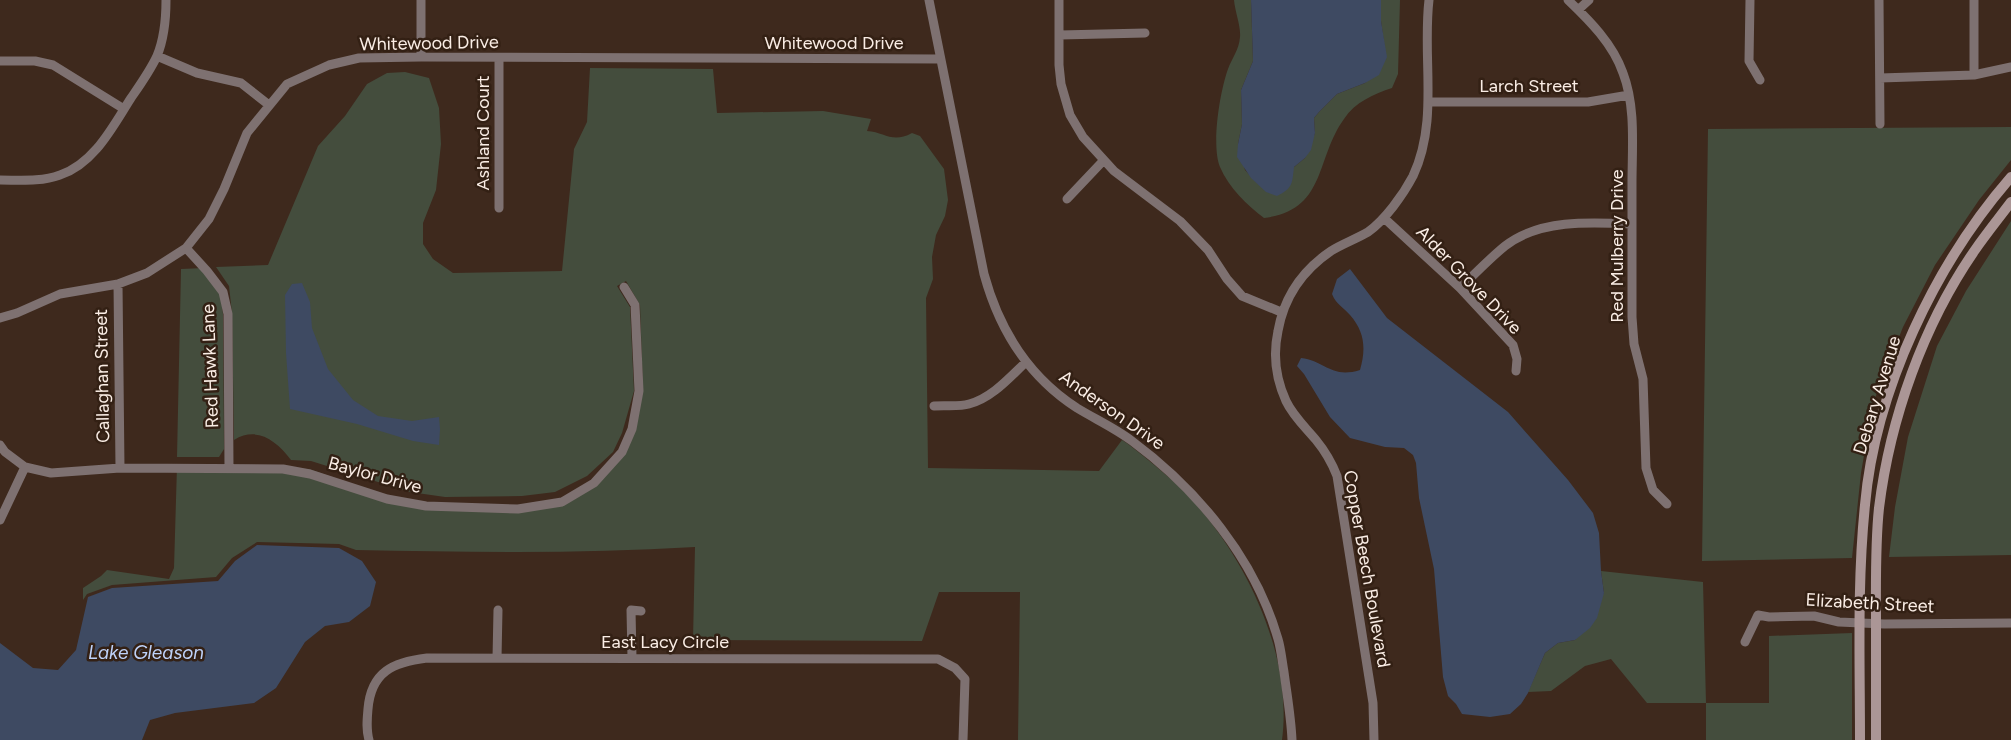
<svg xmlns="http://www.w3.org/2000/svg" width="2011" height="740" font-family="Figtree,sans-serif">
<rect width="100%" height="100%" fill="#3e291d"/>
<path fill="#444d3d" d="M1234 0H1251L1253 61 1241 90 1242 124 1238 144 1245 170 1258 184 1294 167 1305 158 1315 133 1314 118 1319 112 1337 94 1365 83 1386 57 1381 21V0H1400L1398 74 1392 88C1374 94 1355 102 1344 119 1315 159 1327 210 1264 218 1247 205 1229 188 1220 167 1211 145 1220 91 1228 69 1232 58 1239 50 1240 37 1241 26 1235 12 1234 0Z
M590 68 713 69 717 113 823 111 871 119 867 131C885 132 892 144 912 133L920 136 944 169 948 200 945 216 936 235 932 257 933 279 926 298 928 468 1099 471 1122 440 1128 444C1151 462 1174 480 1193 501 1248 562 1293 657 1282 740H1018L1020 592H939L922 641 693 640 695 547C582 554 469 552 356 550L339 544 257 542 232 558 216 577 112 585 87 594 83 600V588L101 576 107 570 169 579 174 568 177 466 309 469 369 490 408 501 445 505H522L557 500 593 483 631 435 643 391 640 305 626 281 617 286 630 307 634 391 622 433 613 452 587 476 555 492 522 496 445 497 410 492 311 461 291 460C276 440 257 426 234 440L232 313 229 286 216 267 268 265 318 146 345 116 367 84 387 73 405 72 429 78 439 108 441 144 436 190 423 223V244L433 259 453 273 562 271 574 149 587 122Z
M2011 127V160L1979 200 1935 265 1903 327 1873 403 1861 473 1852 558 1702 561 1708 129Z
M2011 221V555L1889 557 1895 507 1908 437 1937 346 1966 291Z
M204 268 220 288 223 314 224 449 219 457H177L181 269Z
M1601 571 1703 582 1706 703H1769V636L1852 633V740H1706V703H1647L1611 659 1585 666 1551 691 1528 692 1545 653 1558 643 1575 640 1604 593Z"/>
<path fill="#3e4a62" d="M1251 0H1381V21L1387 57 1379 75 1365 83 1337 94 1319 112 1314 118 1315 133 1311 150 1305 158 1294 167C1292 184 1293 188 1277 196L1266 192 1251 178 1237 157 1238 144 1242 124 1241 90 1253 61Z
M1350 269 1387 318 1508 412 1568 480 1593 513 1599 533 1601 571 1604 593 1597 618 1590 628 1575 640 1558 643 1545 653 1528 693 1521 704 1510 714 1490 717 1462 714 1456 704 1448 696 1443 677 1434 569 1419 498 1416 463 1413 455 1404 448 1385 447 1350 438 1330 417 1304 374 1297 366 1301 358C1326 361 1331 379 1360 370 1366 349 1365 332 1350 315 1343 307 1336 304 1332 294L1337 279Z
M302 283 310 302 312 328 328 369 353 400 378 416 412 421 439 417 440 429 439 445 413 441 357 424 290 409 286 353 285 295 292 284Z
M257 545 339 548 362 561 376 582 370 606 349 622 325 626 305 642 276 688 254 703 175 713 150 720 142 740H0V643L33 668 58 670 76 650 88 597 112 588 218 581 235 561Z"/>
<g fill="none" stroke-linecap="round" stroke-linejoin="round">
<path stroke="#7e7171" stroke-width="9" d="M421 0V57
M929 0 984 274C999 329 1029 377 1077 408 1095 419 1115 428 1132 441 1198 490 1255 559 1278 639 1281 649 1282 661 1284 672 1287 695 1291 717 1292 740
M1059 0V65L1061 84 1070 115 1083 137 1114 171 1180 221 1208 250 1227 279 1242 296 1281 312
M1568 0C1590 21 1613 44 1623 73 1636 107 1632 147 1632 183 1632 227 1632 272 1632 317L1634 344 1643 379 1646 468 1653 490 1667 504
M1750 0 1749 61 1760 80
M1879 0 1880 124
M1974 0V75
M1578 10 1589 0
M1060 35 1145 33
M157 56 197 73 241 83 269 105
M0 61H35L53 65 124 109
M1880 78 1974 75 2011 67
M1428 102H1588L1629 95
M0 180C20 180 41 182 60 175 94 164 113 126 131 98 140 85 150 71 157 56 164 39 166 18 166 0
M1067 199 1103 161
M499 208V58
M1384 218 1460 288 1513 345 1517 359 1516 371
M186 248 207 271 223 292 228 314 229 468
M118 284 120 468
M1460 288C1475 274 1489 259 1505 246 1539 219 1591 222 1632 224
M0 318 17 313 60 294 118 284 147 273 186 248 209 219 224 189 247 133 287 84 329 65 359 58 421 57 940 59
M934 406C945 405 959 407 969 404 992 398 1010 377 1026 362
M0 445 5 452 25 467 51 473 120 468 283 469 310 474 387 499 426 506 518 509 562 502 594 483 622 452 632 429 639 391 635 305 624 287
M0 520 25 467
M1745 642 1758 615 1769 617 1814 616 1839 622 1884 624 2011 623
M497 658 498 610
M632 658 631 610 641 611
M369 740C366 729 367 720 368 709 371 672 393 662 427 658L938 659 955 668 965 679 963 740
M1374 740 1373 703 1337 476C1332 463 1325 451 1316 440 1306 428 1293 416 1286 401 1276 379 1273 354 1278 331 1284 297 1303 270 1331 251 1342 244 1356 239 1368 232 1385 220 1403 195 1413 176 1439 121 1422 58 1429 0"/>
<path stroke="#ab9696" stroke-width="10" d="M1860 740C1860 662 1857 583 1865 505 1875 390 1936 263 2011 177
M1876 740C1876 701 1876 661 1876 622 1876 584 1875 546 1879 508 1890 419 1923 325 1975 250 1986 234 1999 218 2011 202"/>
</g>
<g text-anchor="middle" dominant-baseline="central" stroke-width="5" stroke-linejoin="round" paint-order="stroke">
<g font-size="18" fill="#faede5" stroke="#332014">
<text transform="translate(429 43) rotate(-1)">Whitewood Drive</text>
<text x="834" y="43">Whitewood Drive</text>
<text x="1529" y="86">Larch Street</text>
<text transform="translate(483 133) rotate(-90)">Ashland Court</text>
<text transform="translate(1617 246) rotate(-90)">Red Mulberry Drive</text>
<text transform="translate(1469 280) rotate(46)">Alder Grove Drive</text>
<text transform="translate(210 366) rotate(-92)">Red Hawk Lane</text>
<text transform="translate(102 376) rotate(-91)">Callaghan Street</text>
<text transform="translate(1877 395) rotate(-73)">Debary Avenue</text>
<text transform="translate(1112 410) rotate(35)">Anderson Drive</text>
<text transform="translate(375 475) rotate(15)">Baylor Drive</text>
<text transform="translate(1367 569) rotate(80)">Copper Beech Boulevard</text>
<text transform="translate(1870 603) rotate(3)">Elizabeth Street</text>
<text x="665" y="642">East Lacy Circle</text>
</g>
<g font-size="19" font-style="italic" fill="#bed2fa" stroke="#332014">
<text x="146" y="652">Lake Gleason</text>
</g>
</g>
</svg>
